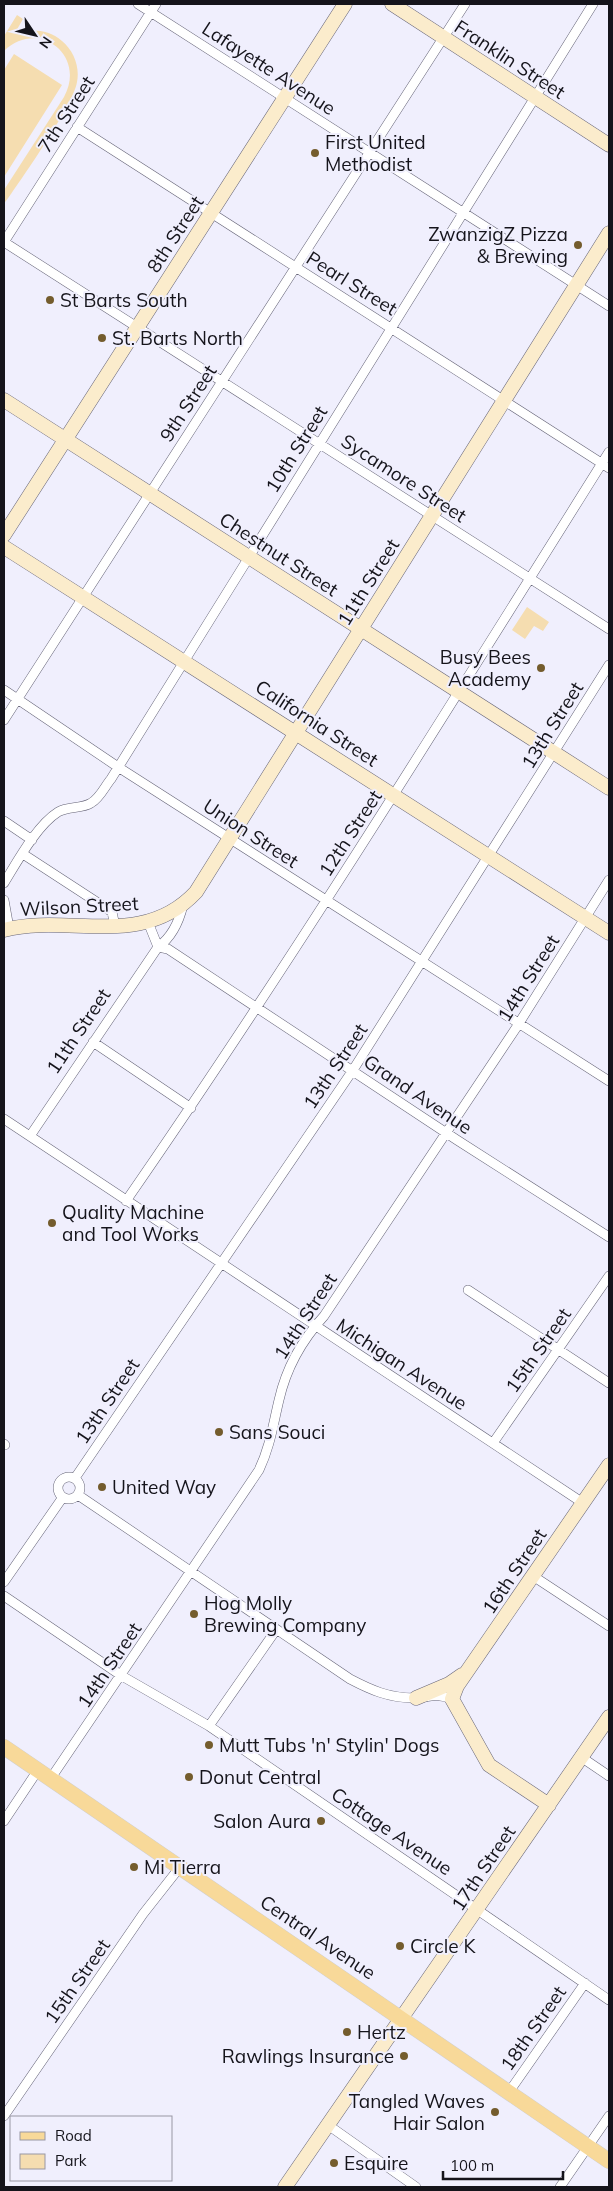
<svg xmlns="http://www.w3.org/2000/svg" width="613" height="2191" font-family="Mulish,sans-serif">
<rect width="100%" height="100%" fill="#f0effd"/>
<path fill="#f5ddb0" d="M17 15 23 19 15 33C31 29 48 29 62 41 74 51 80 67 77 82 74 104 19 183 4 204V190L64 97C87 55 38 18 4 51V36Z
M14 54 62 85 4 177V70Z
M527 607 549 622 543 631 534 626 525 639 512 630Z"/>
<g fill="none" stroke-linecap="round" stroke-linejoin="round">
<defs>
<path id="street" d="M138 4 609 306
M156 4 4 242 609 629
M77 127 609 468
M4 690 118 767 609 1081
M4 720 465 4
M4 821 32 840
M23 854 112 912 115 926
M4 883C17 862 37 825 58 812 68 806 82 809 91 803 100 798 105 786 111 779L593 4
M4 900 9 928
M158 947 168 949 457 1140 609 1237
M158 947C172 937 179 922 183 905
M93 1042 191 1108
M4 1119 583 1503
M30 1136 158 947 148 922
M126 1201C295 957 451 704 609 452
M468 1290 609 1383
M493 1443 609 1276
M4 1444 5 1445
M58 1488a11 11 0 1 1 22 0a11 11 0 1 1-22 0Z
M75 1478 353 1070 609 665
M78 1495 350 1679C371 1690 389 1698 414 1698 430 1698 435 1692 452 1699
M533 1576 609 1626
M4 1582 63 1497
M4 1596 122 1676 209 1726 609 2000
M209 1726 276 1630
M581 1757 609 1776
M51 1778 259 1470C270 1447 273 1425 279 1400 286 1369 302 1340 324 1316L516 1028 609 880
M4 1821 38 1770
M509 2092 585 1983
M4 2116 143 1914 180 1867
M328 2125 416 2187
M560 2187 609 2116"/>
<path id="secondary" d="M392 4 609 145
M4 400 609 788
M4 535 345 4
M4 547 609 933
M4 930C69 913 142 950 196 892L609 233
M416 1698 449 1684 462 1675
M549 1805 489 1765 452 1699 457 1686 609 1465
M285 2187 609 1717"/>
<path id="primary" d="M4 1747 609 2161"/>
</defs>
<use href="#street" stroke="#666578" stroke-width="10"/>
<use href="#secondary" stroke="#666578" stroke-width="15"/>
<use href="#primary" stroke="#d0d0d1" stroke-width="16"/>
<use href="#street" stroke="#fff" stroke-width="9"/>
<use href="#secondary" stroke="#fbeccc" stroke-width="14"/>
<use href="#primary" stroke="#f8d999" stroke-width="15"/>
</g>
<g fill="#745c2d" stroke="#f0effd" stroke-width="2">
<circle cx="315" cy="153" r="5"/>
<circle cx="578" cy="245" r="5"/>
<circle cx="50" cy="300" r="5"/>
<circle cx="102" cy="338" r="5"/>
<circle cx="541" cy="668" r="5"/>
<circle cx="52" cy="1223" r="5"/>
<circle cx="219" cy="1432" r="5"/>
<circle cx="102" cy="1487" r="5"/>
<circle cx="194" cy="1614" r="5"/>
<circle cx="209" cy="1745" r="5"/>
<circle cx="189" cy="1777" r="5"/>
<circle cx="321" cy="1821" r="5"/>
<circle cx="134" cy="1867" r="5"/>
<circle cx="400" cy="1946" r="5"/>
<circle cx="347" cy="2032" r="5"/>
<circle cx="404" cy="2056" r="5"/>
<circle cx="495" cy="2112" r="5"/>
<circle cx="334" cy="2163" r="5"/>
</g>
<g text-anchor="middle" dominant-baseline="central" stroke-width="4" stroke-linejoin="round" paint-order="stroke">
<g font-size="19" fill="#15141b" stroke="#f0effd">
<text transform="translate(510 59) rotate(33)">Franklin Street</text>
<text transform="translate(269 68) rotate(33)">Lafayette Avenue</text>
<text transform="translate(66 114) rotate(-57)">7th Street</text>
<text transform="translate(175 234) rotate(-57)">8th Street</text>
<text transform="translate(352 283) rotate(32)">Pearl Street</text>
<text transform="translate(188 403) rotate(-57)">9th Street</text>
<text transform="translate(296 449) rotate(-58)">10th Street</text>
<text transform="translate(404 478) rotate(33)">Sycamore Street</text>
<text transform="translate(279 554) rotate(33)">Chestnut Street</text>
<text transform="translate(368 582) rotate(-58)">11th Street</text>
<text transform="translate(317 723) rotate(33)">California Street</text>
<text transform="translate(552 725) rotate(-58)">13th Street</text>
<text transform="translate(251 833) rotate(33)">Union Street</text>
<text transform="translate(350 833) rotate(-57)">12th Street</text>
<text transform="translate(79 906) rotate(-3)">Wilson Street</text>
<text transform="translate(528 978) rotate(-58)">14th Street</text>
<text transform="translate(78 1031) rotate(-56)">11th Street</text>
<text transform="translate(335 1066) rotate(-56)">13th Street</text>
<text transform="translate(418 1094) rotate(34)">Grand Avenue</text>
<text transform="translate(305 1316) rotate(-57)">14th Street</text>
<text transform="translate(538 1350) rotate(-55)">15th Street</text>
<text transform="translate(402 1364) rotate(33)">Michigan Avenue</text>
<text transform="translate(107 1401) rotate(-56)">13th Street</text>
<text transform="translate(514 1571) rotate(-56)">16th Street</text>
<text transform="translate(109 1665) rotate(-56)">14th Street</text>
<text transform="translate(392 1831) rotate(34)">Cottage Avenue</text>
<text transform="translate(483 1868) rotate(-56)">17th Street</text>
<text transform="translate(318 1937) rotate(34)">Central Avenue</text>
<text transform="translate(77 1981) rotate(-55)">15th Street</text>
<text transform="translate(533 2028) rotate(-55)">18th Street</text>
</g>
<g font-size="19" fill="#15141b" stroke="#f0effd" text-anchor="start">
<text x="325" y="142">First United<tspan x="325" dy="22">Methodist</tspan></text>
<text x="568" y="234" text-anchor="end">ZwanzigZ Pizza<tspan x="568" dy="22">&amp; Brewing</tspan></text>
<text x="60" y="300">St Barts South</text>
<text x="112" y="338">St. Barts North</text>
<text x="531" y="657" text-anchor="end">Busy Bees<tspan x="531" dy="22">Academy</tspan></text>
<text x="62" y="1212">Quality Machine<tspan x="62" dy="22">and Tool Works</tspan></text>
<text x="229" y="1432">Sans Souci</text>
<text x="112" y="1487">United Way</text>
<text x="204" y="1603">Hog Molly<tspan x="204" dy="22">Brewing Company</tspan></text>
<text x="219" y="1745">Mutt Tubs 'n' Stylin' Dogs</text>
<text x="199" y="1777">Donut Central</text>
<text x="311" y="1821" text-anchor="end">Salon Aura</text>
<text x="144" y="1867">Mi Tierra</text>
<text x="410" y="1946">Circle K</text>
<text x="357" y="2032">Hertz</text>
<text x="394" y="2056" text-anchor="end">Rawlings Insurance</text>
<text x="485" y="2101" text-anchor="end">Tangled Waves<tspan x="485" dy="22">Hair Salon</tspan></text>
<text x="344" y="2163">Esquire</text>
</g>
</g>
<rect width="613" height="2191" fill="none" stroke="#15141b" stroke-width="10"/>
<rect x="10" y="2116" width="162" height="65" fill="#f0effd" stroke="#9897a3"/>
<rect x="20" y="2132" width="25" height="8" fill="#f8d999" stroke="#9897a3"/>
<text x="55" y="2141" font-size="15" fill="#15141b">Road</text>
<rect x="20" y="2154" width="25" height="15" fill="#f5ddb0" stroke="#9897a3"/>
<text x="55" y="2166" font-size="15" fill="#15141b">Park</text>
<g transform="translate(35 35) rotate(125)" stroke="#f0effd" stroke-width="4" paint-order="stroke">
<path d="M0-4L9 19L0 12L-9 19Z" fill="#15141b"/>
<text y="-8" font-size="14" font-weight="bold" text-anchor="middle" fill="#15141b">N</text>
</g>
<path d="M443 2171v8h120v-8" fill="none" stroke="#15141b" stroke-width="2.5"/>
<text x="450" y="2171" font-size="15" fill="#15141b" stroke="#f0effd" stroke-width="4" paint-order="stroke">100 m</text>
</svg>
